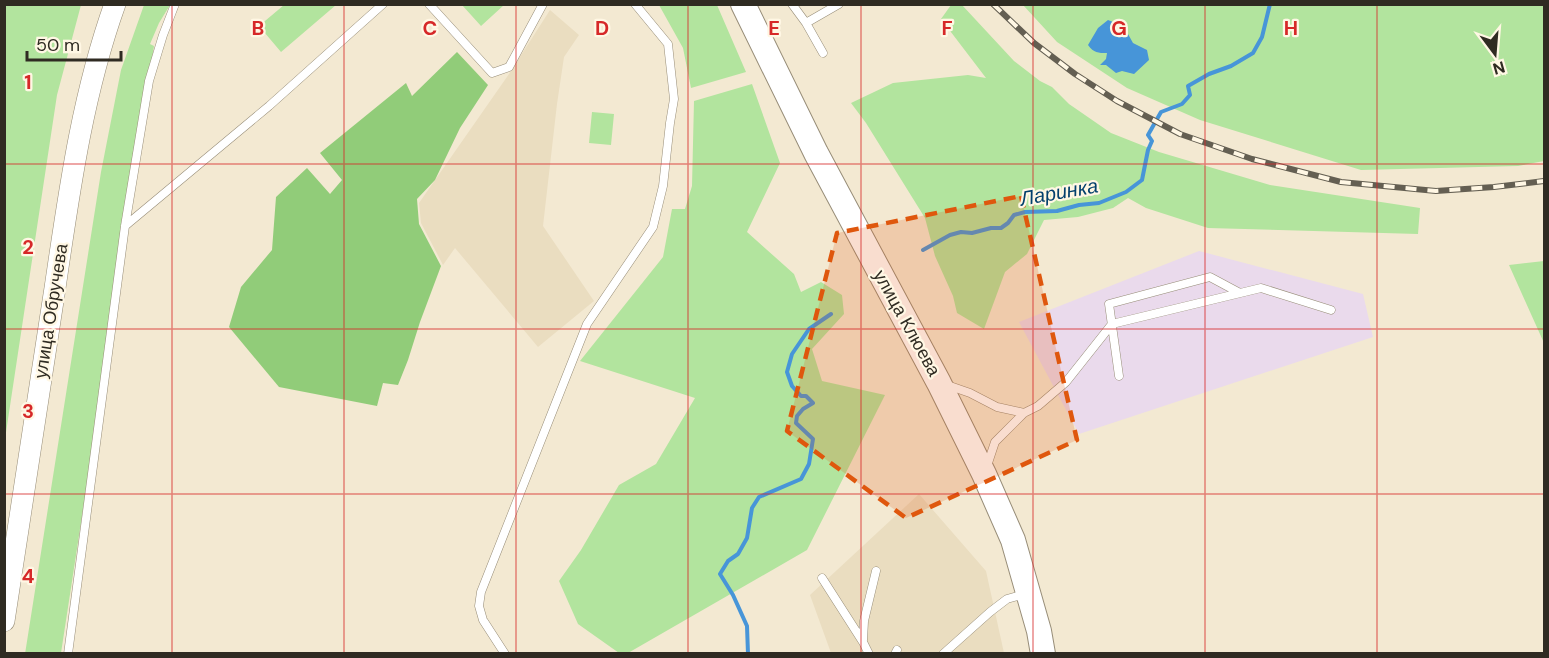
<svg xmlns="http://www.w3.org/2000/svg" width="1549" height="658" font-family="'DM Sans',sans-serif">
<rect width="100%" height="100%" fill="#f3e9d2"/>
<path fill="#eadaec" d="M1199 251 1363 294 1373 337 1079 434 1019 322Z"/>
<path fill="#eaddc0" d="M550 10 579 35 564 57 557 104 543 226 594 301 538 347 455 248 443 265 421 223 419 203 509 74Z
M919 494 986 571 1004 653H831L810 595Z"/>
<path fill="#b2e49e" d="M5 4 81 5 57 95 5 439Z
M144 5H170L159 23 150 44 154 46 61 653 25 654 101 172 121 70Z
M284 5 336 4V5L281 52 259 26Z
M462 5H504L481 26Z
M659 5H717L746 72 691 88 683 48Z
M951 5H962L1014 61 1040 81 1052 87 1069 104 1111 133 1159 152 1270 185 1420 208 1418 234 1208 228 1146 208 1128 198 1113 208 1078 217 1044 220 1027 254 1005 272 984 329 957 313 953 296 935 256 925 218 866 123 851 103 893 83 968 75 986 78 941 19Z
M1023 5H1544V161L1518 166 1361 170 1200 120 1127 88 1057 42Z
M752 84 780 163 747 232 794 274 801 292 821 282 842 295 844 314 812 349 822 381 885 395 807 550 628 653H619L578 624 559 581 581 550 619 485 656 464 695 398 580 361 663 257 672 209H685L692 186 694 101Z
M592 112 614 114 611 145 589 143Z
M1544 261V343L1509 265Z"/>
<path fill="#91cc79" d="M457 52 488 85 460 128 435 180 417 199 419 224 441 266 420 322 408 360 398 385 383 383 377 406 279 387 229 327 241 287 272 250 276 197 307 168 330 194 342 180 320 153 406 83 412 96Z"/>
<path fill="#4795d8" d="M1108 20 1118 24 1117 32 1128 34 1133 43 1147 50 1149 60 1134 74 1122 71 1116 73 1106 65H1100L1106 59 1107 53C1098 53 1094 53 1088 45L1098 28Z"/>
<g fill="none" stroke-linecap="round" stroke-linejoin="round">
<path stroke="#4795d8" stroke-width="4" d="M923 250 950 235 961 232 972 233 991 228H1001L1008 223 1014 215 1025 212 1057 211 1079 205 1099 203 1126 192 1142 180 1148 150 1152 141 1148 135 1161 112 1182 104 1190 95 1188 86 1209 74 1231 66 1253 53 1262 37 1270 4
M748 654 747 626 733 595 720 574 728 561 738 554 747 538 752 508 759 497 801 479 809 464 813 439 796 423 797 416 803 409 813 403 806 396H801L792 386 787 372 792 354 809 329 831 314"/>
<defs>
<path id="lane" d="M429 4 492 73 509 67 543 4
M792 4 806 23 839 4
M806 23 823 53
M125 226 269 106 383 4
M1119 376 1109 304 1210 277 1238 292
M947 385 970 393 997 407 1024 413
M987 466 995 442 1024 413 1038 406 1066 382 1112 324 1261 288 1331 310
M822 578 863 642 869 654
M863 640 864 621 876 571
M68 654 125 226 149 81 163 35 175 4
M505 654 483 620 479 606 481 592 587 324 653 227 663 186 670 123 674 99 668 44 635 4
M895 654 897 650
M943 654 990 612 1007 599 1025 594"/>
<path id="secondary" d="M4 621C21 510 38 399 55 288 69 193 82 96 115 4"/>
<path id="primary" d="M743 4 816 153 939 383 984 474 1013 540 1039 631 1043 654"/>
</defs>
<use href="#lane" stroke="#978d78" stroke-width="9"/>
<use href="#secondary" stroke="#978d78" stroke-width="22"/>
<use href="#primary" stroke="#978d78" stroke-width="26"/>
<use href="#lane" stroke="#fff" stroke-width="8"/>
<use href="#secondary" stroke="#fff" stroke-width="21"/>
<use href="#primary" stroke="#fff" stroke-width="24"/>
<defs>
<path id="rail" d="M993 4 1034 43 1075 74 1117 101 1180 134 1252 159 1341 182 1436 191 1494 187 1544 181"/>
</defs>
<use href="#rail" stroke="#645f52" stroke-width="6"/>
<use href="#rail" stroke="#fff7e4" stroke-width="4" stroke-dasharray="11" stroke-linecap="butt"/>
</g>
<path fill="#df570d" fill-opacity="0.2" stroke="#df570d" stroke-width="4.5" stroke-dasharray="12 8" stroke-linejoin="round" d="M1021 196 1077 440 906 518 787 431 837 233Z"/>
<path fill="none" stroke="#d62828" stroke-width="1.5" stroke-opacity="0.55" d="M172 4V654M344 4V654M516 4V654M688 4V654M861 4V654M1033 4V654M1205 4V654M1377 4V654M4 164H1544M4 329H1544M4 494H1544"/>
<g text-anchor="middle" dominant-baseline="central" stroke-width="4.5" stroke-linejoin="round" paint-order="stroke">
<g font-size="18" fill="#2f2b22" stroke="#fff7e4">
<text transform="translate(51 311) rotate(-81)">улица Обручева</text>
<text transform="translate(907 323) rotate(61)">улица Клюева</text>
</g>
<g font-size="20" font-style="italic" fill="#03406c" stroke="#fff7e4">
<text transform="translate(1059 192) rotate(-10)">Ларинка</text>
</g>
</g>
<g font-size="20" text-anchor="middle" font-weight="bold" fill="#d62828" stroke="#fff7e4" stroke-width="4.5" stroke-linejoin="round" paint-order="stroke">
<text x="258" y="35">B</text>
<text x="430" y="35">C</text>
<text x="602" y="35">D</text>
<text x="774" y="35">E</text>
<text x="947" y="35">F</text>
<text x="1119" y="35">G</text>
<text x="1291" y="35">H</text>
<text x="28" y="89">1</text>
<text x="28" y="254">2</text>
<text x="28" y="418">3</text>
<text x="28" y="583">4</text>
</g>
<rect width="1549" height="658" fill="none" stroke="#2f2b22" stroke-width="12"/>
<g transform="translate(1495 54) rotate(164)" stroke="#fff7e4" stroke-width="4.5" paint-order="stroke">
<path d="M0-4.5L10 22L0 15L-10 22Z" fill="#2f2b22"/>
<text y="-9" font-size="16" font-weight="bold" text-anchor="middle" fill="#2f2b22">N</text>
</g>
<path d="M27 51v9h94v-9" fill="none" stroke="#2f2b22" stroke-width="3"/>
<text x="36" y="51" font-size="18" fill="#2f2b22" stroke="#fff7e4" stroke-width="4.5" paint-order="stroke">50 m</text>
</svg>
